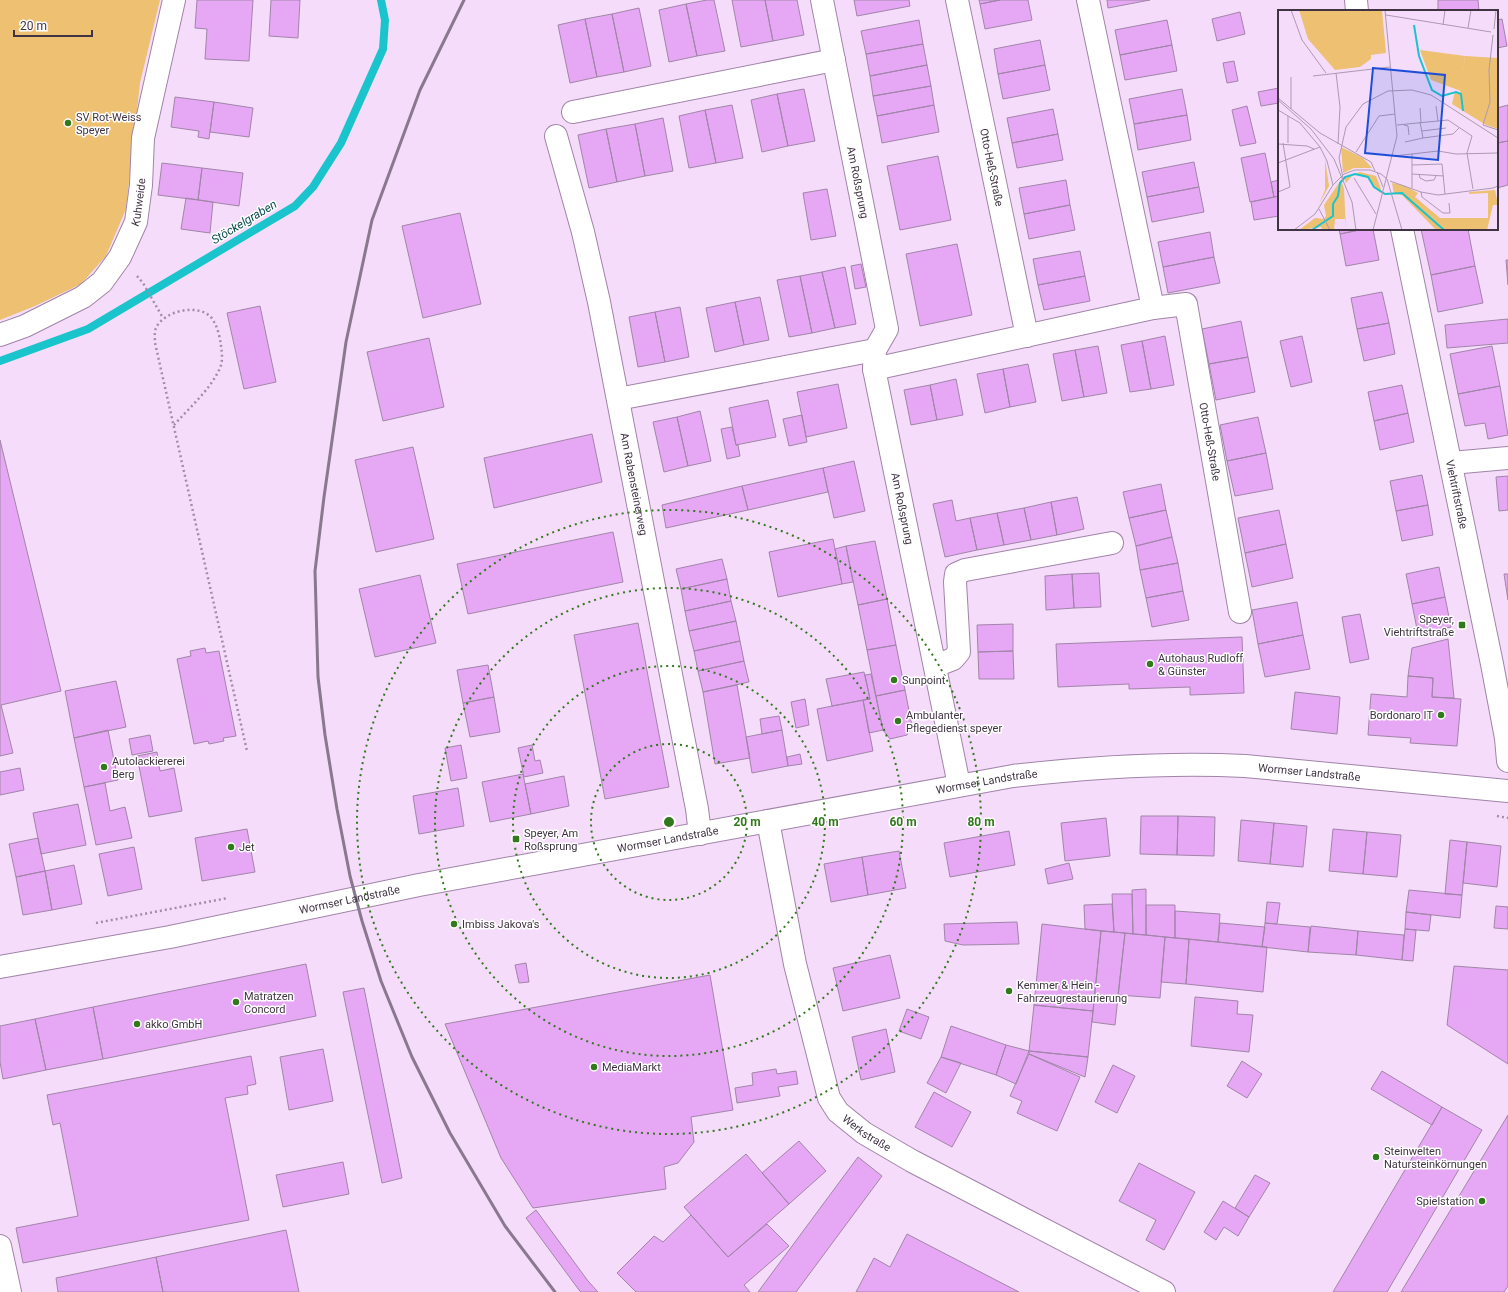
<svg xmlns="http://www.w3.org/2000/svg" width="1508" height="1292" font-family="Roboto,sans-serif">
<rect width="100%" height="100%" fill="#f5dcfb"/>
<path fill="#eec071" d="M0 0H160L140 83 126 209 106 256 81 284 35 306 0 320Z"/>
<g fill="none" stroke-linecap="round" stroke-linejoin="round">
<path stroke="#1ac4cc" stroke-width="8" d="M0 361 88 329 295 206 313 187 341 143 383 49 385 20 381 0"/>
</g>
<path fill="#e6a8f5" stroke="#a185a8" d="M197 0H253L249 61 205 59 207 29 195 28Z
M271 0H300L298 38 269 36Z
M707 0H714L725 51 697 56 686 4Z
M732 0H765L773 41 741 47Z
M765 0H797L804 35 773 41Z
M854 0H909L910 6 857 16Z
M979 0H1000L980 4Z
M1000 0H1028L1032 20 985 29 980 4Z
M1107 0H1150L1108 8Z
M1438 0H1478L1479 11H1438Z
M686 4 697 56 669 62 659 10Z
M639 8 651 66 624 72 612 14Z
M1240 12 1245 34 1217 41 1212 19Z
M612 14 624 72 597 77 585 19Z
M585 19 597 77 570 83 558 25Z
M1502 19 1507 46 1497 48V20Z
M919 20 923 44 866 54 861 31Z
M1167 20 1172 45 1120 55 1115 30Z
M1040 40 1045 65 998 74 994 49Z
M923 44 927 65 870 76 866 54Z
M1172 45 1177 71 1125 80 1120 55Z
M1234 61 1238 81 1227 83 1223 63Z
M927 65 931 86 873 96 870 76Z
M1045 65 1050 90 1003 99 998 74Z
M931 86 934 105 877 116 873 96Z
M1279 88V103L1261 106 1258 92Z
M804 89 815 141 788 146 777 94Z
M1182 89 1187 115 1134 124 1129 99Z
M777 94 788 146 762 152 751 100Z
M175 97 214 102 209 139 198 137 199 131 171 127Z
M214 102 253 108 249 137 210 132Z
M732 105 743 158 716 163 705 110Z
M934 105 939 132 882 143 877 116Z
M1508 105V141L1497 143V108Z
M1247 106 1256 143 1240 146 1232 110Z
M1053 109 1058 134 1012 143 1007 118Z
M705 110 716 163 689 168 679 116Z
M1187 115 1191 140 1138 150 1134 124Z
M663 118 673 171 645 176 635 124Z
M635 124 645 176 617 182 606 129Z
M606 129 617 182 589 188 578 135Z
M1058 134 1063 160 1017 168 1012 143Z
M1508 141V185L1497 188V143Z
M1265 153 1274 197 1250 202 1241 158Z
M938 156 951 220 900 230 887 166Z
M1194 162 1199 187 1147 197 1142 172Z
M162 163 202 168 198 200 158 195Z
M202 168 243 173 239 206 198 200Z
M1066 180 1070 205 1024 214 1019 188Z
M1279 180V196L1274 197 1271 182Z
M1199 187 1204 212 1152 222 1147 197Z
M827 189 836 236 811 240 803 193Z
M1279 196V216L1254 220 1251 202Z
M186 198 213 202 210 233 181 229Z
M1070 205 1075 230 1029 239 1024 214Z
M460 213 481 304 423 318 402 226Z
M1339 229H1364L1340 234Z
M1364 229H1373L1379 260 1346 266 1340 234Z
M1421 229H1468L1475 266 1431 275Z
M1210 232 1214 257 1163 267 1158 242Z
M957 244 972 315 920 326 906 254Z
M1080 251 1085 276 1038 285 1033 259Z
M1214 257 1220 283 1168 293 1163 267Z
M1506 260H1508V285Z
M861 264 866 287 855 289 851 266Z
M1475 266 1483 303 1438 312 1431 275Z
M845 267 856 324 835 328 822 272Z
M822 272 835 328 812 333 800 276Z
M800 276 812 333 789 337 777 280Z
M1085 276 1090 301 1044 310 1038 285Z
M1382 292 1389 323 1357 329 1351 298Z
M760 297 769 340 744 345 735 302Z
M735 302 744 345 715 352 706 308Z
M260 306 276 382 244 389 227 313Z
M680 307 689 357 665 362 655 312Z
M655 312 665 362 638 367 629 317Z
M1508 319V343L1447 348 1445 325Z
M1241 321 1248 357 1209 364 1202 329Z
M1389 323 1395 354 1364 361 1357 329Z
M1165 336 1174 385 1151 389 1142 341Z
M1302 336 1312 382 1291 387 1280 341Z
M429 338 444 407 383 421 367 352Z
M1142 341 1151 389 1130 392 1121 345Z
M1098 346 1107 393 1084 397 1075 350Z
M1492 346 1500 386 1458 394 1450 354Z
M1075 350 1084 397 1062 401 1053 354Z
M1248 357 1255 392 1216 400 1209 364Z
M1028 364 1036 402 1010 407 1003 369Z
M1003 369 1010 407 985 413 977 374Z
M956 379 963 415 937 420 930 385Z
M838 384 847 428 806 437 797 392Z
M930 385 937 420 911 425 904 390Z
M1402 385 1408 413 1374 421 1368 392Z
M1500 386 1508 435 1488 439 1485 423 1465 426 1458 394Z
M768 400 776 437 736 445 729 408Z
M700 411 711 461 688 466 677 417Z
M1408 413 1414 442 1380 450 1374 421Z
M802 415 807 442 789 446 783 419Z
M677 417 688 466 664 472 653 422Z
M1258 417 1266 453 1227 461 1220 425Z
M732 427 736 445H738L740 456 727 459 721 429Z
M592 434 602 482 494 508 484 458Z
M0 440 61 691 1 705 13 753 0 756Z
M413 447 434 539 376 552 355 460Z
M1266 453 1273 489 1235 496 1227 461Z
M854 461 865 511 834 518 823 468Z
M823 468 828 492 748 510 742 486Z
M1422 475 1428 505 1396 511 1390 481Z
M1508 476V510L1499 511 1496 477Z
M1161 484 1166 510 1129 518 1123 492Z
M742 486 748 510 666 528 662 505Z
M1077 497 1084 529 1057 535 1051 502Z
M952 500 956 521 970 518 977 550 945 557 933 504Z
M1051 502 1057 535 1031 540 1024 508Z
M1428 505 1433 535 1402 541 1396 511Z
M1024 508 1031 540 1004 545 997 513Z
M1166 510 1172 537 1136 546 1129 518Z
M1279 510 1286 544 1245 553 1238 518Z
M997 513 1004 545 977 550 970 518Z
M613 532 623 582 468 614 457 564Z
M1172 537 1178 563 1140 570 1136 546Z
M833 539 842 584 778 597 769 552Z
M875 541 887 599 858 605 846 546Z
M1286 544 1293 578 1252 587 1245 553Z
M846 546 853 582 842 584 835 549Z
M722 559 727 579 681 589 676 569Z
M1178 563 1183 591 1146 598 1140 570Z
M1439 567 1445 597 1412 604 1406 574Z
M1099 573 1101 607 1074 608 1072 574Z
M1072 574 1074 608 1046 610 1045 576Z
M1504 574H1508V600Z
M420 575 436 643 375 657 359 589Z
M727 579 731 601 685 611 681 589Z
M1183 591 1189 620 1152 627 1146 598Z
M1445 597 1451 627 1418 634 1412 604Z
M887 599 896 645 867 650 858 605Z
M731 601 736 621 689 631 685 611Z
M1297 602 1303 635 1258 644 1252 610Z
M1360 614 1369 659 1350 663 1342 617Z
M736 621 740 641 694 651 689 631Z
M638 623 669 787 605 799 574 635Z
M1013 624V651L978 652 977 625Z
M1303 635 1310 669 1265 677 1258 644Z
M1242 637 1244 693 1190 695V687L1129 689V684L1058 687 1056 644Z
M1448 639 1454 698 1432 697 1433 678 1408 676 1412 648Z
M740 641 744 661 698 671 694 651Z
M896 645 905 690 876 696 867 650Z
M205 648 206 653 219 651 236 736 223 738 224 741 209 744 208 741 194 744 177 659 191 656 190 651Z
M1013 651 1014 679H979L978 652Z
M744 661 749 682 703 692 698 671Z
M488 665 494 697 463 703 457 670Z
M864 672 870 699 832 706 826 679Z
M871 674 883 730 869 733 863 700 870 699 865 675Z
M1408 676 1433 678 1432 697 1461 699 1457 746 1410 743 1411 738 1368 735 1371 694 1407 697Z
M116 681 126 727 74 738 65 691Z
M737 685 750 758 715 764 703 692Z
M905 690 912 726 907 735 890 739 883 730 876 696Z
M1295 692 1340 697 1337 734 1291 729Z
M494 697 500 732 470 737 463 703Z
M805 699 809 725 796 728 791 702Z
M863 700 873 751 827 761 817 709Z
M779 716 782 730 762 734 760 719Z
M108 730 118 780 84 787 74 738Z
M782 730 788 766 752 773 746 737Z
M150 735 153 751 132 755 129 739Z
M461 745 467 778 451 781 445 748Z
M532 745 535 761 540 760 543 773 524 777 518 748Z
M157 752 160 771 174 768 182 811 149 817 137 756Z
M800 754 802 764 788 766 787 757Z
M20 768 24 790 0 795V772Z
M523 774 531 814 490 822 482 782Z
M564 776 569 806 531 814 525 784Z
M105 783 110 811 125 807 132 838 96 845 84 787Z
M458 788 464 826 419 834 413 796Z
M78 804 86 845 41 854 33 813Z
M1141 816H1178L1177 855 1140 854Z
M1178 816 1215 817 1214 856 1177 855Z
M1106 818 1110 856 1065 861 1061 823Z
M1241 820 1274 823 1270 864 1238 861Z
M1274 823 1307 826 1303 867 1270 864Z
M247 829 255 872 202 881 195 838Z
M1333 829 1367 832 1363 874 1329 871Z
M1009 831 1015 865 950 877 944 843Z
M1367 832 1401 835 1397 877 1363 874Z
M38 838 45 871 16 877 9 844Z
M1450 840 1467 842 1462 895 1445 894Z
M1467 842 1501 846 1497 887 1463 883Z
M134 847 142 889 108 896 99 854Z
M899 851 906 888 868 895 862 857Z
M862 857 868 895 831 902 824 864Z
M1069 863 1073 879 1048 884 1045 869Z
M74 865 82 904 52 910 45 871Z
M45 871 52 910 23 915 16 877Z
M1146 889V935L1133 934 1132 890Z
M1409 890 1462 895 1460 918 1406 912Z
M1112 894H1132L1133 934 1114 932Z
M1267 902 1280 903 1277 924 1265 923Z
M1112 904 1114 932 1085 929 1084 905Z
M1146 905H1175V938L1146 935Z
M1496 906 1508 907V929L1494 928Z
M1175 911 1220 914 1218 942 1175 938Z
M1406 912 1431 915 1429 931 1405 929Z
M1017 922 1019 944 963 945 945 941 944 924Z
M1220 923 1265 927 1262 947 1218 942Z
M1265 923 1310 927 1308 952 1262 947Z
M1042 924 1101 931 1093 1011 1034 1005Z
M1311 926 1358 931 1356 955 1308 952Z
M1405 929 1416 930 1413 961 1402 960Z
M1101 931 1125 933 1115 1025 1092 1022Z
M1358 931 1404 935 1402 960 1356 955Z
M1125 933 1165 937 1160 998 1118 995Z
M1165 937 1189 939 1186 984 1161 982Z
M1189 939 1267 947 1263 992 1186 984Z
M890 955 900 998 843 1011 833 968Z
M526 963 529 982 519 983 515 965Z
M306 964 316 1016 103 1059 93 1007Z
M1454 966 1508 970V1064L1447 1025Z
M710 975 733 1110 691 1117 694 1142 678 1163 664 1167 666 1189 533 1208 501 1158 445 1024Z
M364 988 402 1178 382 1183 343 992Z
M1195 997 1238 1001 1237 1014 1253 1015 1249 1052 1191 1046Z
M1034 1005 1093 1011 1088 1057 1029 1051Z
M93 1007 103 1059 46 1070 35 1019Z
M907 1009 929 1017 921 1039 899 1031Z
M35 1019 46 1070 3 1079 0 1062V1026Z
M951 1026 1006 1045 996 1075 941 1057Z
M886 1029 895 1072 861 1080 852 1037Z
M1006 1045 1029 1051 1016 1084 996 1075Z
M323 1049 333 1101 289 1110 280 1057Z
M1029 1051 1088 1057 1085 1077 1029 1054Z
M1029 1054 1080 1077 1057 1131 1017 1113 1022 1101 1010 1096Z
M251 1056 256 1084 247 1086 248 1094 225 1098 249 1220 23 1263 16 1228 78 1216 60 1123 53 1125 47 1095Z
M941 1057 961 1063 946 1093 927 1083Z
M1242 1061 1262 1074 1247 1098 1227 1086Z
M1113 1065 1135 1076 1117 1113 1095 1102Z
M776 1069 777 1074 796 1071 798 1084 778 1087 780 1096 737 1103 735 1088 753 1085 752 1073Z
M1382 1071 1442 1107 1432 1125 1371 1089Z
M934 1092 971 1112 952 1147 915 1127Z
M1442 1107 1482 1130 1387 1292H1333Z
M1508 1115V1286L1504 1292H1401Z
M799 1141 826 1171 789 1204 762 1173Z
M746 1154 789 1204 728 1257 684 1207Z
M858 1157 882 1176 796 1292H758Z
M343 1162 349 1194 283 1207 276 1175Z
M1139 1163 1195 1192 1164 1250 1146 1240 1156 1220 1119 1201Z
M1255 1175 1270 1183 1249 1217 1235 1208Z
M1223 1201 1249 1217 1238 1236 1224 1227 1216 1240 1204 1232Z
M536 1210 588 1281 598 1292H581L579 1290 526 1218Z
M691 1215 728 1257 767 1224 789 1246 744 1285 750 1292H636L617 1273 654 1236 663 1242Z
M286 1230 299 1292H163L156 1257Z
M907 1234 1019 1292H856L874 1258 890 1267Z
M156 1257 163 1292H58L56 1278Z"/>
<g fill="none" stroke-linecap="round" stroke-linejoin="round">
<defs>
<g id="minor">
<path id="s1" d="M822 0 887 329 875 350 874 369 959 785"/>
<path id="s2" d="M957 0 1027 336"/>
<path d="M1356 0 1357 11"/>
<path d="M573 112 834 60"/>
<path id="s3" d="M556 136 583 232 599 302 697 809 700 834"/>
<path id="s4" d="M1402 229 1492 664 1506 738 1508 761"/>
<path id="s5" d="M1153 308 1186 304 1240 612"/>
<path id="s6" d="M0 335 25 326 83 297 102 282 120 257 136 222 141 185 143 138 174 0"/>
<path d="M874 369 1153 308 1088 0"/>
<path d="M618 399 875 350"/>
<path d="M1451 463 1508 458"/>
<path d="M935 666 953 659 959 652 955 582 956 574 965 570 1112 543"/>
<path id="s7" d="M768 821 795 964 829 1098 838 1112 864 1133 912 1161 1164 1292"/>
<path d="M0 1246 10 1292"/>
</g>
<g id="major">
<path id="s8" d="M0 967 170 937 419 885 1013 776C1092 767 1166 762 1245 766L1508 791"/>
</g>
</defs>
<use href="#minor" stroke="#a184a8" stroke-width="24"/>
<use href="#major" stroke="#a184a8" stroke-width="24"/>
<path stroke="#a18ea6" stroke-width="2.5" stroke-dasharray="2 3" stroke-linecap="butt" d="M137 276 143 283 163 318
M174 425C190 407 210 390 220 368 223 361 222 353 221 346 220 338 218 328 213 320 202 302 164 310 156 328 154 332 155 338 155 343L247 751
M1497 816 1508 818
M96 923 228 898"/>
<use href="#minor" stroke="#fff" stroke-width="22"/>
<use href="#major" stroke="#fff" stroke-width="22"/>
<path stroke="#89788e" stroke-width="3" d="M464 0 420 90 372 220 346 342 324 497 315 571 318 677 325 735 337 809 350 876 362 921 381 981 412 1057 450 1133 505 1226 555 1292"/>
</g>
<g fill="none" stroke="#32791d" stroke-width="2" stroke-dasharray="2 4">
<circle cx="669" cy="822" r="78"/>
<circle cx="669" cy="822" r="156"/>
<circle cx="669" cy="822" r="234"/>
<circle cx="669" cy="822" r="312"/>
</g>
<g fill="#32791d" stroke="#fff" stroke-width="1.5">
<circle cx="68" cy="123" r="4"/>
<rect x="1458" y="621" width="8" height="8" rx="2"/>
<circle cx="1150" cy="664" r="4"/>
<circle cx="894" cy="680" r="4"/>
<circle cx="1441" cy="715" r="4"/>
<circle cx="898" cy="721" r="4"/>
<circle cx="104" cy="767" r="4"/>
<rect x="512" y="835" width="8" height="8" rx="2"/>
<circle cx="231" cy="847" r="4"/>
<circle cx="454" cy="924" r="4"/>
<circle cx="1009" cy="991" r="4"/>
<circle cx="236" cy="1002" r="4"/>
<circle cx="137" cy="1024" r="4"/>
<circle cx="594" cy="1067" r="4"/>
<circle cx="1376" cy="1157" r="4"/>
<circle cx="1482" cy="1201" r="4"/>
</g>
<g text-anchor="middle" dominant-baseline="central" stroke-width="3" stroke-linejoin="round" paint-order="stroke">
<g font-size="11" fill="#403443" stroke="#fff" text-anchor="start">
<text x="76" y="117">SV Rot-Weiss<tspan x="76" dy="13">Speyer</tspan></text>
<text x="1454" y="619" text-anchor="end">Speyer,<tspan x="1454" dy="13">Viehtriftstraße</tspan></text>
<text x="1158" y="658">Autohaus Rudloff<tspan x="1158" dy="13">&amp; Günster</tspan></text>
<text x="902" y="680">Sunpoint</text>
<text x="906" y="715">Ambulanter<tspan x="906" dy="13">Pflegedienst speyer</tspan></text>
<text x="1433" y="715" text-anchor="end">Bordonaro IT</text>
<text x="112" y="761">Autolackiererei<tspan x="112" dy="13">Berg</tspan></text>
<text x="524" y="833">Speyer, Am<tspan x="524" dy="13">Roßsprung</tspan></text>
<text x="239" y="847">Jet</text>
<text x="462" y="924">Imbiss Jakova's</text>
<text x="1017" y="985">Kemmer &amp; Hein -<tspan x="1017" dy="13">Fahrzeugrestaurierung</tspan></text>
<text x="244" y="996">Matratzen<tspan x="244" dy="13">Concord</tspan></text>
<text x="145" y="1024">akko GmbH</text>
<text x="602" y="1067">MediaMarkt</text>
<text x="1384" y="1151">Steinwelten<tspan x="1384" dy="13">Natursteinkörnungen</tspan></text>
<text x="1474" y="1201" text-anchor="end">Spielstation</text>
</g>
<g font-size="11" fill="#403443" stroke="#fff">
<text stroke="none"><textPath href="#s2" startOffset="171">Otto-Heß-Straße</textPath></text>
<text stroke="none"><textPath href="#s1" startOffset="186">Am Roßsprung</textPath></text>
<text stroke="none"><textPath href="#s6" startOffset="205">Kuhweide</textPath></text>
<text stroke="none"><textPath href="#s5" startOffset="173">Otto-Heß-Straße</textPath></text>
<text stroke="none"><textPath href="#s3" startOffset="357">Am Rabensteinerweg</textPath></text>
<text stroke="none"><textPath href="#s4" startOffset="271">Viehtriftstraße</textPath></text>
<text stroke="none"><textPath href="#s1" startOffset="521">Am Roßsprung</textPath></text>
<text stroke="none"><textPath href="#s8" startOffset="1328">Wormser Landstraße</textPath></text>
<text stroke="none"><textPath href="#s8" startOffset="1004">Wormser Landstraße</textPath></text>
<text stroke="none"><textPath href="#s8" startOffset="680">Wormser Landstraße</textPath></text>
<text stroke="none"><textPath href="#s8" startOffset="356">Wormser Landstraße</textPath></text>
<text stroke="none"><textPath href="#s7" startOffset="336">Werkstraße</textPath></text>
</g>
<g font-size="12" font-style="italic" fill="#0e5053" stroke="#fff">
<text transform="translate(244 222) rotate(-31)">Stöckelgraben</text>
</g>
</g>
<g transform="translate(1278 10)">
<rect width="220" height="220" fill="#f5dcfb"/>
<path d="M63 137 85 148 94 158H76L65 163ZM82 162 98 166 103 179 102 183 90 168 79 164 74 166 68 173 66 167ZM63 170 66 179 68 219V209H57L56 220H45L43 217 21 220 37 208 46 209 48 206 46 195ZM114 173 125 175 140 183 137 187 162 208H210V183L191 184V182L217 180 220 195H215L209 220H158L124 185 116 184Z" fill="#eec071"/>
<path d="M47 149 51 176 41 194 47 180Z" fill="#eec071"/>
<path d="M21 0H104L108 43 93 45V49L82 57 57 60 30 29Z" fill="#eec071"/>
<path d="M187 46 220 48V119L208 115 174 94 177 81 182 83Z" fill="#eec071"/>
<path d="M142 40 187 46 183 81 153 70Z" fill="#eec071"/>
<path fill="none" stroke="#1ac4cc" stroke-width="2" d="M136 15 141 46 154 80 164 86 178 82 183 84 185 101M34 220 55 206V194L60 186 62 173 67 167 77 164 90 167 96 177 107 184 124 183 166 220"/>
<path fill="none" stroke="#ad99b1" stroke-width="1" d="M13 0 24 30 48 63M108 5 213 22M165 15 167 0M190 18 193 0M216 19 218 0M215 25 211 60 212 92 205 115 220 120M58 63 62 97 60 134M35 66 112 57M13 67V99M0 88 42 123 93 152 97 161M0 90 33 119 56 149 74 192 78 220M158 96 160 111M142 98 143 112M0 100 22 113 42 137 49 151 55 175M142 112 145 128 175 124 181 118M119 115 170 110 194 126 189 143 195 179M126 115 130 116 131 125M144 121 168 118M127 132 145 128M10 133V106M0 134 29 136 36 139M78 142 101 106 117 104M116 146 160 141 178 144 220 143M0 153 42 137M134 155 164 154 167 184M99 162 105 177M134 164 166 166M141 164 142 168 148 171 156 170 158 166M65 168 61 148 68 117 85 94 110 81 134 80 153 85 220 128M76 168 98 204M109 169 124 220M112 171 143 182 160 185 215 178 220 176M134 178V144M0 182 12 177 5 133M143 182 144 187 165 203H172L171 193M41 199 52 220M16 220 37 204 55 175 66 164 77 160H92L103 164 109 169M95 220 119 126 107 0"/>
<path fill="#1d4ed8" fill-opacity="0.15" stroke="#1d4ed8" stroke-width="2" d="M95 58 167 65 160 150 87 143Z"/>
<rect width="220" height="220" fill="none" stroke="#403443" stroke-width="2"/>
</g>
<circle cx="669" cy="822" r="6" fill="#32791d" stroke="#fff" stroke-width="2"/>
<g font-size="12" text-anchor="middle" font-weight="bold" fill="#32791d" stroke="#fff" stroke-width="3" stroke-linejoin="round" paint-order="stroke">
<text x="747" y="826">20 m</text>
<text x="825" y="826">40 m</text>
<text x="903" y="826">60 m</text>
<text x="981" y="826">80 m</text>
</g>
<path d="M14 30v6h78v-6" fill="none" stroke="#403443" stroke-width="2"/>
<text x="20" y="30" font-size="12" fill="#403443" stroke="#ffffff" stroke-width="3" paint-order="stroke">20 m</text>
</svg>
